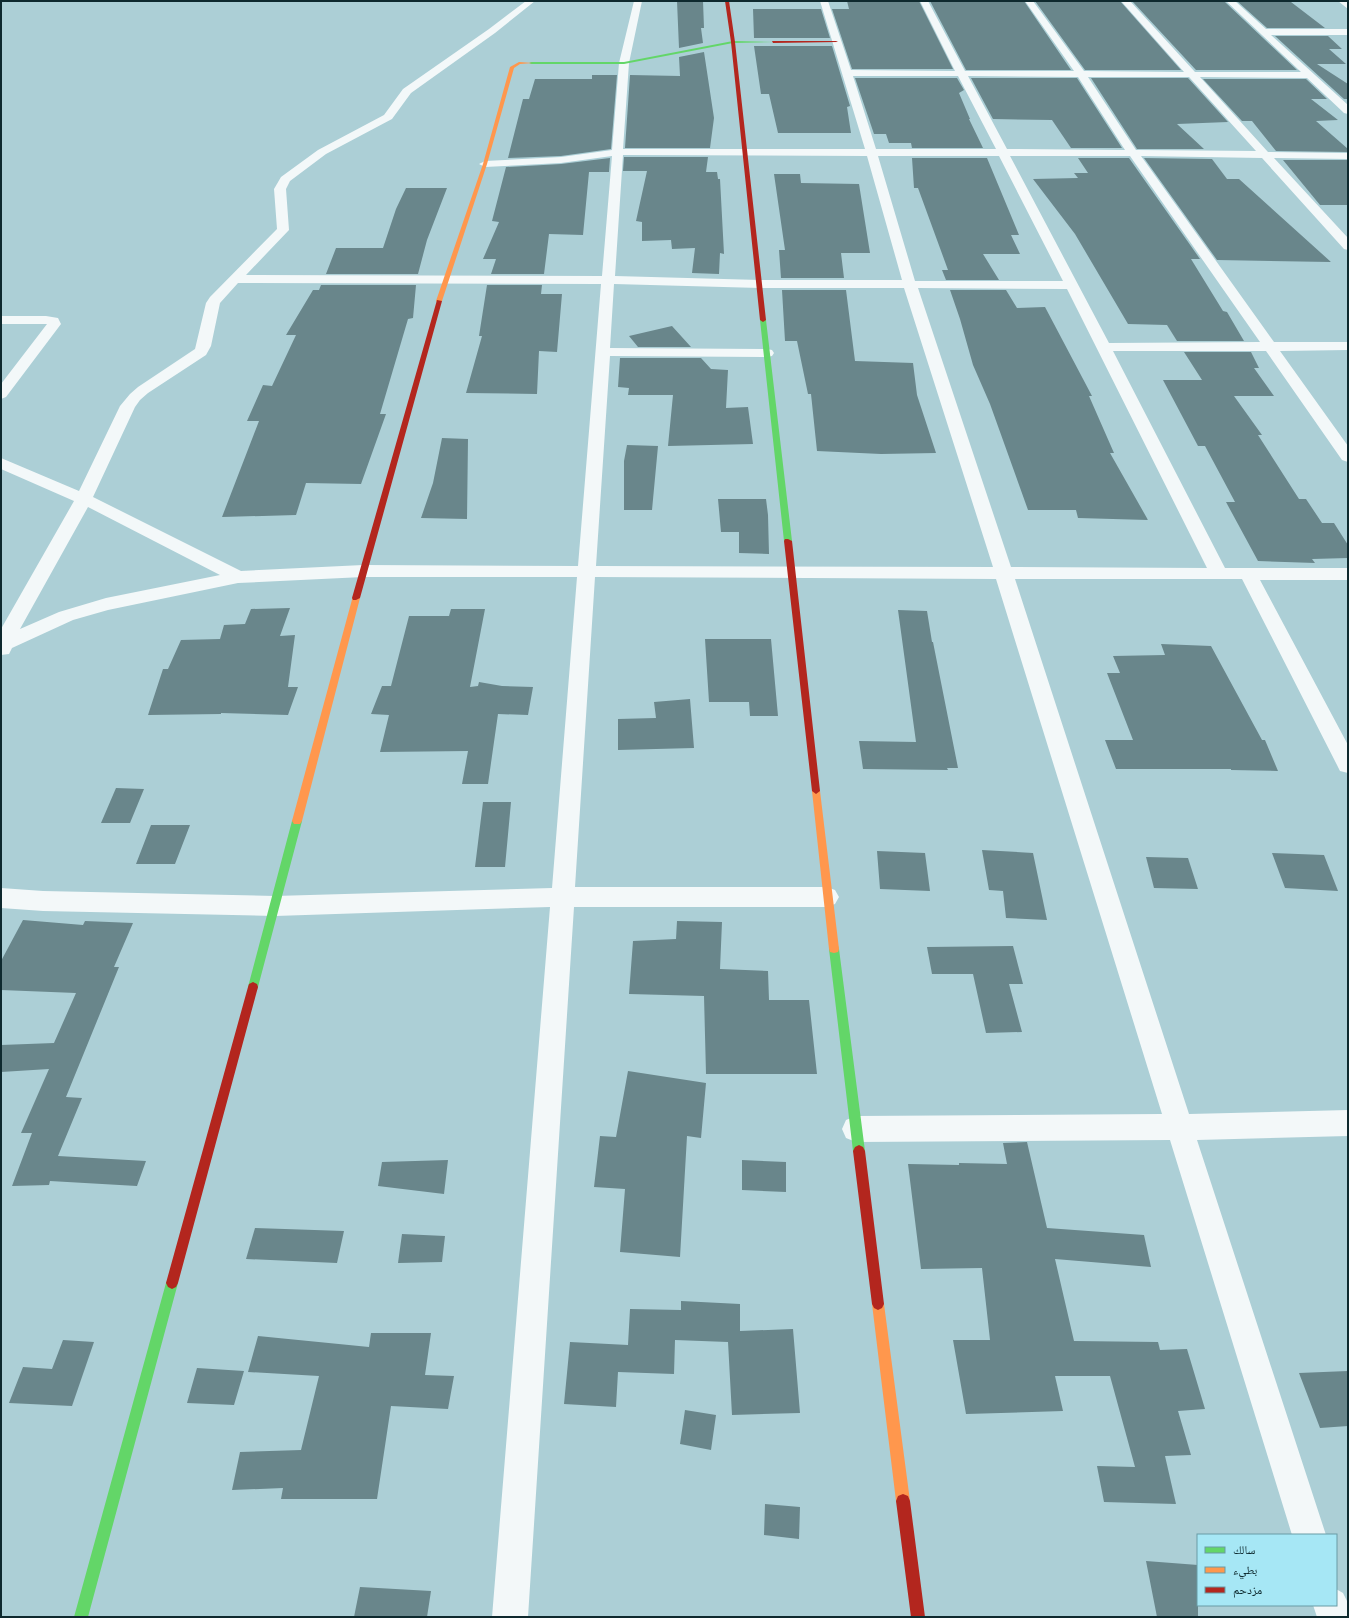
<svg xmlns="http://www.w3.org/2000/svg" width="1349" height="1618" font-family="'Work Sans','Noto Naskh Arabic',sans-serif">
<rect width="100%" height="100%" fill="#accfd6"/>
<path fill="#69868b" d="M677 1H703L704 28H701L703 43 679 48Z
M847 1H919L953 69H852L832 9H849Z
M930 1H1024L1071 70H966Z
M1035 1H1120L1181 70H1085Z
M1132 1 1225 2 1297 70H1196Z
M1238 2H1291L1325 28H1267Z
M753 9H821L830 38H754Z
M1275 36H1328L1342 49H1329L1346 64H1317L1348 84V99H1344Z
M754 46H832L850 106 847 107 851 133H778L769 94H761Z
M704 52 714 118 710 148H625L630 75 680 76 679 57Z
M592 75H617L611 149 561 156 508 158 523 99H529L535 79H592Z
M855 78H957L964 90 959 93 970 119H969L983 148H912L911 143H889L886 134H874Z
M971 78H1077L1122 148H1071L1052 120 993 119Z
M1091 78H1188L1228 122 1177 124 1204 149H1137Z
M1203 79H1306L1327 99H1311L1338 120 1316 121 1348 149V152L1276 151 1252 121H1242Z
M624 157H708L706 172H717L718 179H720L724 254 720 253 719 274 692 273 695 248 672 249 671 240 642 241V222L636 221 647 171H623Z
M610 158 609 172H589L583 235 549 234 544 274H491L496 259H483L499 222 492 221 506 167 561 164Z
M912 158H987L1019 235H1011L1020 254H983L999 280H946L942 270H948L918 188H914Z
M1078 158H1129L1200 259H1191L1223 311 1227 312 1244 341H1177L1167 325 1128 324 1075 234 1033 179 1078 178 1074 173H1088Z
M1144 158 1212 159 1227 179H1239L1331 262 1217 260Z
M1283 160H1348V205H1320Z
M774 174H800L801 183 859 184 870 253H841L844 278H781L779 250H785Z
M406 188H447L427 240 418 274H326L336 248H383L396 209Z
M321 285H416L413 318 408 319 380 414H386L361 484 306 483 296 515 222 517 259 421H247L263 385 272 386 296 335H286L313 290H319Z
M487 285H542L541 294H562L557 352 539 351 537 394 466 393 482 336H479Z
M782 290H846L855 361 913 363 917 395 936 453 881 454 817 451 811 394H808L797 341H785Z
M950 290H1006L1017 308 1045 307 1092 396H1089L1114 453H1110L1148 520 1078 518 1076 510H1028L990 404 973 365 960 319Z
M672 326 691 347H638L629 336Z
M1184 352H1251L1259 368H1254L1274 396H1234L1262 435H1258L1299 499H1306L1322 523H1334L1348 545V558L1312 559 1315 563 1258 561 1226 502H1235L1205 446H1198L1163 380H1202Z
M620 358H701L711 369 728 370 726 408 748 407 753 444 668 446 673 395H628L629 388 618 387Z
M442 438 468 439 467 519 421 518 433 483Z
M627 445 658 446 652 510H624V461Z
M718 499H766L768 515 769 554 739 553V532H721Z
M290 608 280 636 295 635 288 687H298L288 715 221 713V714L148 715 163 669H168L181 640 220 639 224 625 245 624 251 609Z
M451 609H485L470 687 478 686 479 682 502 686 533 687 528 715 498 714 488 784H462L468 751 380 752 389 715 371 714 382 686H391L409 616H449Z
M898 610 927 611 932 642H933L958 768H947L948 770 863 769 859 741 916 742Z
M705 639H771L778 716H750L749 702H709Z
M1161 644 1211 646 1262 740H1265L1278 771 1231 770V769H1116L1105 740H1133L1107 673H1120L1113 656 1165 655Z
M690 699 694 748 618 750V719L656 718 654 702Z
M116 788 144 789 130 823H101Z
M483 802H511L505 867H475Z
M151 825H190L175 864H136Z
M982 850 1033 853 1047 920 1006 918 1003 891 989 890Z
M877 851 925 853 930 891 880 889Z
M1272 853 1324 855 1338 891 1285 888Z
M1146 857 1188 858 1198 889 1154 888Z
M23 920 83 925 85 921 133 923 114 967H119L66 1097 82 1098 58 1156 146 1161 137 1186 50 1181 49 1185 12 1186 32 1133H21L49 1069 1 1072V1045L54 1043 76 993 1 990V961Z
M677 921 722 922 720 969 768 971 769 1000H809L817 1074H706L704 996 629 994 633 941 676 939Z
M1013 946 1023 984H1009L1022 1032 986 1033 973 974H932L927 947Z
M628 1071 706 1083 701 1138 687 1136 680 1257 620 1252 625 1189 594 1187 600 1136 616 1137Z
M1027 1142 1047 1228 1144 1235 1151 1267 1055 1259 1074 1341 1158 1342 1160 1350 1187 1349 1205 1409 1178 1411 1191 1455 1165 1456 1176 1504 1104 1502 1097 1466 1135 1467 1110 1376H1055L1063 1411 966 1414 953 1340H990L982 1268 921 1269 908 1164 959 1165V1163L1007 1164 1003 1143Z
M448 1160 444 1194 378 1186 382 1162Z
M742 1160 786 1162V1192L742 1190Z
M255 1228 344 1231 337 1263 246 1259Z
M402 1234 445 1236 442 1262 398 1263Z
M681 1301 740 1304V1331L793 1329 800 1413 732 1415 728 1342 675 1340 674 1374 618 1372 616 1407 564 1404 570 1342 628 1345 630 1309 681 1310Z
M371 1333H431L425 1375 454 1376 448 1409 391 1406 377 1499H281L283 1488 232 1490 240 1452 301 1450 319 1376 248 1372 258 1336 369 1347Z
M63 1340 94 1342 72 1406 9 1403 23 1367 52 1369Z
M197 1368 244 1371 234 1405 187 1403Z
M1348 1371V1426L1320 1428 1299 1373Z
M685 1410 716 1415 711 1450 680 1444Z
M765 1504 800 1507 799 1539 764 1535Z
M1146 1561 1198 1565V1617H1157Z
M360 1587 431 1591 427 1617H354Z"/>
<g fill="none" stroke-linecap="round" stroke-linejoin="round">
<path fill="#f3f8f9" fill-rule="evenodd" d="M526 1H535L495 33 411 93 392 119 326 154 290 181 286 189 289 230 246 275 602 276 612 156 561 163 485 167 479 164 485 161 561 157 612 150 619 63 634 1H642L629 63 623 149H865L820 1H828L851 70 955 71 920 1H928L965 71H1074L1025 1H1033L1084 71 1184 72 1121 1H1130L1195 72H1301L1226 1H1235L1266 29H1348V35H1271L1348 105V114L1344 113 1307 78 1200 77 1268 152 1348 153V159L1274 158 1348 238V250L1344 249 1262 158 1141 156 1274 342H1348V350L1280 351 1348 446V462L1342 460 1266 351H1113L1225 568H1348V580H1260L1348 745V773L1340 771 1337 765 1242 579H1015L1189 1114 1348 1110V1136L1197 1140 1326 1535H1292L1170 1140 856 1142 846 1138 842 1129 846 1120 856 1116 1162 1114 996 579 595 577 575 887H827L835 890 839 897 835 904 827 907H574L528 1617H492L550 907 275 916 43 911 1 908V888L43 891 275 896 552 888 577 577H363L238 583 108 610 73 620 12 648 9 654 1 655V629L74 501 1 469V458L79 491 120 406 130 394 138 387 195 349 206 303 210 297 277 229 274 189 281 177 318 150 384 115 403 89 489 29ZM853 76H958L996 149H876ZM968 76 1078 77 1125 150 1007 149ZM1088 77H1189L1256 151 1136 150ZM623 155 867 156 902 280H760L615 276ZM878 156H999L1063 281H915ZM1010 156H1130L1260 342 1109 343ZM238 283 601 284 578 566 363 565 241 571 93 497 135 407 140 400 148 393 206 355 211 346 220 303ZM614 284 760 288H904L993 567 596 566 610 356 767 357 772 356 774 353 772 350 767 349 610 348ZM918 288 1067 289 1207 568 1011 567ZM88 507 220 575 106 598 59 612 20 629Z
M1338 1H1347L1348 9Z
M1 316H46L58 318 61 324 6 397 1 399V384L47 324H1Z
M1336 1589 1343 1593 1348 1603V1617H1317L1313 1605H1336Z"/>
<path fill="#63d668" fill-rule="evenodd" d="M733 41 775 42 733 43 624 64H531L529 63 531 62H624Z
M763 318 766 320 792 541 788 543 784 541 760 320Z
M297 817 300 818 302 821 258 987 257 990 253 992 249 990 248 987 292 821 294 818Z
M834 945 838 946 839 949 865 1151 863 1155 859 1157 855 1155 853 1151 829 949 830 946Z
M172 1277 176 1279 178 1283 88 1617H74L166 1283 168 1279Z"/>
<path fill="#ff974d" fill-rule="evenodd" d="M519 62 533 63 520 64 514 68 487 164 442 301 437 302 436 301 483 164 510 67Z
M353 596H356L360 598 302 821 300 824H294L292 821Z
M816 788 820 791 839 949 838 952 834 953 830 952 829 949 812 791Z
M878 1298 882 1300 884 1304 910 1501 908 1506 903 1508 898 1506 896 1501 872 1304 874 1300Z"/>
<path fill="#b3261e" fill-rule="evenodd" d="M725 1H729L735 42 766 320 763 322 760 320 731 42Z
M772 41H836L838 42 773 43Z
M437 300 442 301 360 598 356 600H353L352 598Z
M785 539H788L792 541 820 791 816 794 812 791 784 541Z
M253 982 257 984 258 987 178 1283 176 1287 172 1289 168 1287 166 1283 248 987 249 984Z
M859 1145 863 1147 865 1151 884 1304 882 1308 878 1310 874 1308 872 1304 853 1151 855 1147Z
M903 1494 908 1496 910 1501 925 1617H911L896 1501 898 1496Z"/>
</g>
<rect width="1349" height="1618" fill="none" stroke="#0e292e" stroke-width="4"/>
<rect x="1197" y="1534" width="140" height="72" fill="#a6e7f5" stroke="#699ba5"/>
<rect x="1205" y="1547" width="20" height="6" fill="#63d668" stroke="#699ba5"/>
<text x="1233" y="1554" font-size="12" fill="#0e292e">سالك</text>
<rect x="1205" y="1567" width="20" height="6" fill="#ff974d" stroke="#699ba5"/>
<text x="1233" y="1574" font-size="12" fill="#0e292e">بطيء</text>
<rect x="1205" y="1587" width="20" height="6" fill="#b3261e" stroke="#699ba5"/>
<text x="1233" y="1594" font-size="12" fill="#0e292e">مزدحم</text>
</svg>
